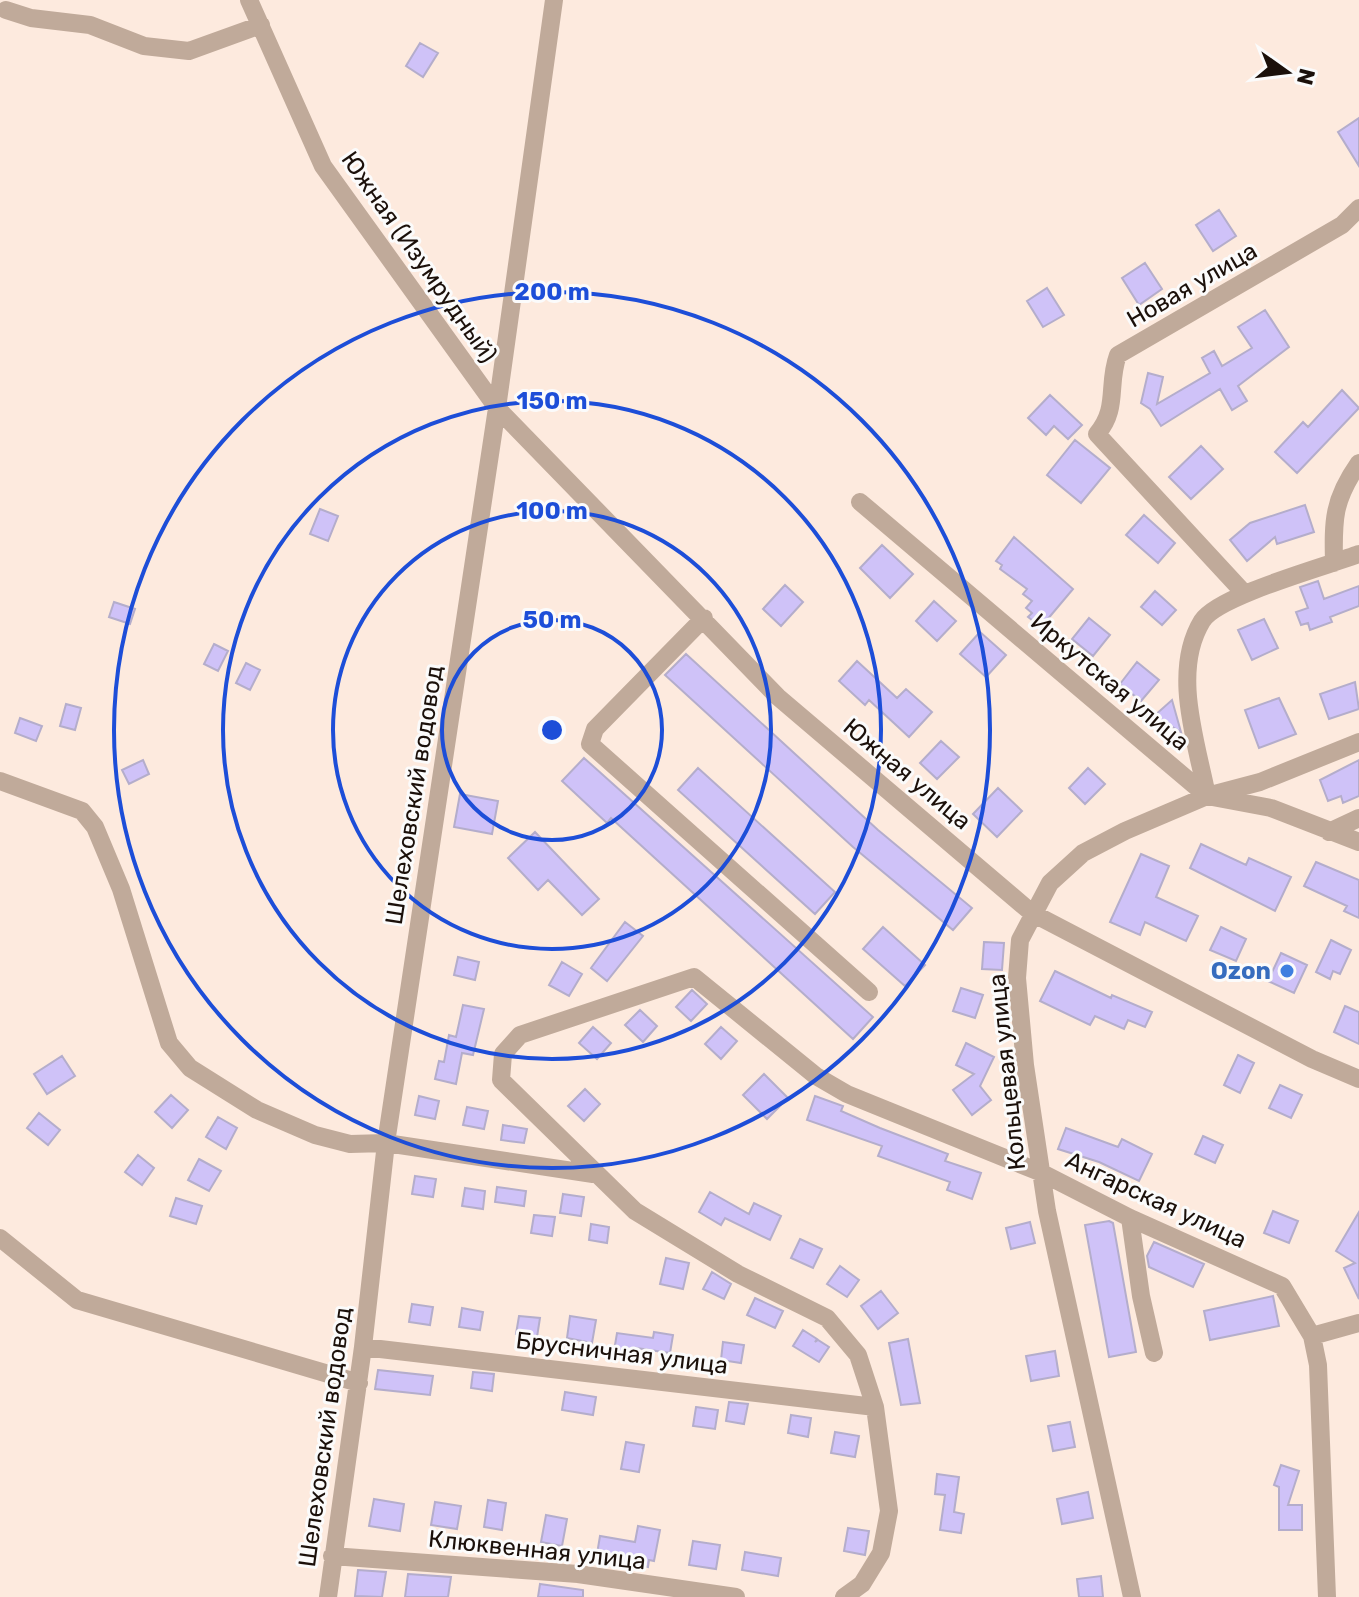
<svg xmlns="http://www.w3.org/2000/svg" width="1359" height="1597" font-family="Rubik,sans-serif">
<rect width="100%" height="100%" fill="#fdeade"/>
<path fill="#cfc2f8" stroke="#b4adcb" stroke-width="2" d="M420 43 438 53 423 77 406 66Z
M1359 118V166L1338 132Z
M1219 210 1236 236 1213 251 1196 225Z
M1145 263 1162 289 1139 305 1122 278Z
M1047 288 1064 315 1043 327 1027 301Z
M1265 310 1289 347 1238 386 1247 401 1232 410 1220 389 1161 426 1150 409 1141 403 1148 373 1163 377 1157 404 1210 373 1202 358 1214 351 1222 366 1252 348 1238 327Z
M1342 390 1359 408 1297 473 1275 452 1303 422 1308 427Z
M1050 395 1082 425 1068 439 1054 426 1046 435 1028 418Z
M1075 440 1110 468 1081 503 1047 475Z
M1201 446 1223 469 1191 499 1169 477Z
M1305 505 1314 532 1277 544 1275 537 1247 561 1230 540 1250 523Z
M320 509 338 516 328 541 310 534Z
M1144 515 1175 543 1158 563 1126 535Z
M1014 537 1073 589 1041 627 1028 617 1032 613 1026 608 1032 601 1023 594 1027 589 1000 569 1002 565 996 561Z
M882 545 913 574 890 598 860 568Z
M1318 581 1324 599 1359 586V606L1330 617 1332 622 1310 630 1308 623 1301 625 1296 612 1308 608 1300 587Z
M785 585 803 602 781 626 763 609Z
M1155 591 1176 610 1162 625 1141 607Z
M934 601 956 621 937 641 916 621Z
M114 602 135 609 130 624 109 617Z
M1089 618 1110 635 1093 656 1072 639Z
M1264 619 1278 648 1252 660 1238 630Z
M980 632 1006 655 986 677 960 654Z
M214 644 228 651 218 671 204 664Z
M686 654 878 830 972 908 953 930 853 847 665 675Z
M857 661 897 698 906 689 932 712 909 737 869 700 865 705 839 681Z
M1137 662 1159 680 1141 701 1120 684Z
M246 663 260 670 250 690 236 683Z
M1355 682 1359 709 1329 719 1320 694Z
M1279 698 1296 734 1259 748 1245 710Z
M1172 700 1181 732 1154 716Z
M66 704 81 708 75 730 60 726Z
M20 718 42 726 36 741 15 733Z
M941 741 959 757 937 779 920 763Z
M584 758 873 1017 853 1039 611 818 607 823 562 781Z
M143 760 149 774 129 784 122 770Z
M1359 760V796L1343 803 1341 796 1328 801 1320 780Z
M698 768 835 892 815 914 678 790Z
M1088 768 1105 784 1085 804 1069 788Z
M998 788 1022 811 997 837 973 814Z
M460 794 498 801 492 834 454 827Z
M535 832 599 899 582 915 548 880 538 890 508 858Z
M1201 844 1246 865 1249 858 1291 877 1275 911 1190 868Z
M1141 854 1169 866 1156 897 1198 916 1186 941 1145 922 1140 935 1110 922Z
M1316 862 1359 880V918L1344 911 1347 906 1304 886Z
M625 922 643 936 607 981 591 968Z
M883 927 925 965 905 986 863 949Z
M1221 927 1246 939 1236 961 1210 950Z
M1331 940 1351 950 1340 974 1333 971 1330 979 1316 972Z
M984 942 1004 943 1002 970 982 969Z
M1281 953 1307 965 1294 993 1268 981Z
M458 957 479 962 475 980 454 975Z
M562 962 582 974 569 996 549 985Z
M1055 971 1111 998 1112 995 1152 1012 1145 1027 1128 1020 1124 1029 1095 1016 1090 1025 1040 1001Z
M961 988 983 995 975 1018 953 1011Z
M692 990 707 1004 691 1021 676 1007Z
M463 1005 484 1009 473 1055 462 1053 456 1084 435 1079 439 1061 444 1062 449 1035 456 1037Z
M1345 1006 1359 1012V1044L1334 1032Z
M640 1010 657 1026 643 1042 625 1025Z
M593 1027 611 1043 597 1059 579 1043Z
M721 1027 737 1041 721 1059 705 1044Z
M966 1043 994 1057 980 1086 991 1100 972 1115 953 1090 974 1074 956 1065Z
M1238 1055 1254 1063 1240 1093 1224 1085Z
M62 1056 75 1076 47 1094 34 1074Z
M764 1074 788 1098 767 1119 743 1095Z
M1280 1085 1302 1095 1291 1118 1269 1108Z
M585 1089 600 1104 584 1121 568 1106Z
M171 1095 188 1110 172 1128 155 1112Z
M419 1096 439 1101 435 1119 415 1115Z
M815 1096 843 1106 841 1111 880 1128 948 1154 945 1161 981 1173 972 1199 947 1190 950 1182 878 1156 882 1146 807 1120Z
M467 1107 488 1111 484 1129 463 1125Z
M39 1113 60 1130 48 1145 27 1128Z
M218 1117 237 1128 226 1149 206 1137Z
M503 1125 527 1129 524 1143 501 1140Z
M1066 1128 1118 1147 1122 1139 1152 1154 1139 1181 1099 1162 1058 1149Z
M1203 1136 1223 1145 1215 1163 1195 1154Z
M138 1155 154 1168 142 1185 125 1172Z
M199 1159 221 1171 209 1191 188 1180Z
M415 1176 436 1179 433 1197 412 1194Z
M497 1187 526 1191 524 1206 495 1202Z
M465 1188 485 1191 483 1209 462 1206Z
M710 1192 749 1214 754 1203 781 1216 770 1240 725 1218 721 1225 699 1212Z
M563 1194 584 1197 581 1216 560 1213Z
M176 1198 202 1206 196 1224 170 1216Z
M1273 1211 1298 1221 1289 1243 1264 1233Z
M1359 1212V1299L1344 1268 1355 1263 1336 1251Z
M534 1215 555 1217 552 1236 531 1233Z
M1109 1221 1113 1223 1136 1352 1109 1357 1085 1225Z
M1030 1222 1035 1243 1011 1249 1006 1228Z
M591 1224 609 1227 607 1243 589 1240Z
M800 1239 822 1249 813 1268 791 1258Z
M1154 1242 1204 1264 1193 1287 1149 1267 1147 1256Z
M666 1258 689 1263 683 1289 660 1284Z
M840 1266 859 1280 847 1297 827 1284Z
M712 1272 731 1284 724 1299 703 1289Z
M881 1291 898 1313 878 1329 861 1306Z
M1273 1296 1279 1326 1210 1340 1204 1311Z
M755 1298 783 1311 775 1328 747 1315Z
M412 1304 433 1307 430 1325 409 1322Z
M462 1308 483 1312 480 1330 459 1327Z
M519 1316 540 1318 537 1337 516 1334Z
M570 1316 596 1320 592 1343 567 1338Z
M803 1330 817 1339 815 1342 818 1340 829 1347 819 1362 793 1346Z
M654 1332 673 1335 670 1353 636 1348 635 1354 614 1351 617 1333 653 1338Z
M908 1339 920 1403 901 1405 889 1343Z
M723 1342 744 1345 741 1363 721 1360Z
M1055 1351 1059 1376 1031 1381 1026 1356Z
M378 1370 433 1376 430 1395 375 1389Z
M473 1372 494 1374 492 1391 471 1388Z
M565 1392 596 1397 593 1415 562 1410Z
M729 1402 748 1404 744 1424 726 1421Z
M696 1407 718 1410 715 1429 693 1426Z
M791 1415 811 1418 808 1437 788 1433Z
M1070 1422 1075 1447 1053 1451 1048 1426Z
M835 1432 859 1436 855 1457 831 1453Z
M626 1442 644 1445 639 1472 621 1469Z
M1281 1465 1299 1471 1288 1505H1302V1530H1279V1487L1274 1485Z
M937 1474 959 1477 954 1512 964 1514 961 1533 940 1530 945 1495 935 1494Z
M1088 1492 1093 1518 1062 1524 1057 1499Z
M374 1499 404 1504 400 1531 369 1526Z
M488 1500 506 1503 502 1530 484 1527Z
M435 1502 461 1506 457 1529 431 1525Z
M546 1515 567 1519 562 1546 541 1542Z
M638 1526 660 1530 654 1561 649 1560 648 1567 597 1554 600 1536 635 1542Z
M848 1528 869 1531 865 1555 844 1551Z
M693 1541 720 1545 716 1569 689 1565Z
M745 1552 781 1558 778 1576 742 1570Z
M358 1570 386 1572 382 1597 355 1596Z
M408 1574 451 1577 448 1597H405Z
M1101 1576 1103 1597H1079L1077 1579Z
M540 1584 583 1590V1597H538Z"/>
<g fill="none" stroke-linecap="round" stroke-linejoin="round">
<path stroke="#c0aa9a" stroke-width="18" d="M249 0 323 166 497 408 778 697 1032 913 1312 1059 1359 1079
M6 10 31 18 90 25 144 46 189 51 261 25
M860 502 1207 796 1271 808 1359 842
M1334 563C1333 520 1333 500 1359 463
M1245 594 1097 434C1119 408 1107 385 1118 355L1342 225 1359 208
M704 618 595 729 590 744 869 992
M0 781 82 811 95 827 121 889 169 1043 190 1068 257 1110 315 1135 350 1144 386 1143 593 1174
M1207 796C1197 743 1171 672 1202 621 1217 596 1327 566 1359 554
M1329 832 1359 818
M1130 1218 1141 1296 1154 1353
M0 1238 77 1300 359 1383
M1312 1336 1359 1323
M363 1347 875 1407
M332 1556 578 1574 736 1597
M328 1597 363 1347 386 1143 497 408 554 0
M844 1597 862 1584 881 1553 889 1511 875 1407 858 1355 827 1318 738 1274 635 1211 501 1080 503 1054 520 1035 694 977 816 1076 847 1094 1042 1173 1130 1218 1282 1286 1312 1336 1318 1365 1327 1597
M1132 1597 1047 1211 1025 1065 1017 978 1020 940 1050 883 1083 853 1125 831 1207 796 1260 782 1359 742"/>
</g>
<g fill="none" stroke="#1d4ed8" stroke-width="4">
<circle cx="552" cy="730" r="110"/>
<circle cx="552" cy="730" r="219"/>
<circle cx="552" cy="730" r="329"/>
<circle cx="552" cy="730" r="438"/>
</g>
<circle fill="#3f7fe0" stroke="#fbfbfb" stroke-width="3" cx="1287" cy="971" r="8"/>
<g text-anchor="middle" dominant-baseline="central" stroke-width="6" stroke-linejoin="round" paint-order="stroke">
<g font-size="24" fill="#1b100a" stroke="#fbfbfb">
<text transform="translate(419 257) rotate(55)">Южная (Изумрудный)</text>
<text transform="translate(1192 285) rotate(-30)">Новая улица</text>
<text transform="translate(1110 682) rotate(40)">Иркутская улица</text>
<text transform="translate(907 774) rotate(40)">Южная улица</text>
<text transform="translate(414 795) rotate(-81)">Шелеховский водовод</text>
<text transform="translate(1007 1072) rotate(-96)">Кольцевая улица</text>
<text transform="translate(1156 1200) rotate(25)">Ангарская улица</text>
<text transform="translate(622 1353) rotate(7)">Брусничная улица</text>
<text transform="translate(325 1437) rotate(-82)">Шелеховский водовод</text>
<text transform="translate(537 1550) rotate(6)">Клюквенная улица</text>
</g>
<g font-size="24" font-weight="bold" fill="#366cbe" stroke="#fbfbfb" text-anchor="end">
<text x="1271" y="971">Ozon</text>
</g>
</g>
<circle cx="552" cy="730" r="12" fill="#1d4ed8" stroke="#fbfbfb" stroke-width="4"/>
<g font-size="24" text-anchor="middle" font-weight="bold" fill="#1d4ed8" stroke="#fbfbfb" stroke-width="6" stroke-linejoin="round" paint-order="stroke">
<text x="552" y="300">200 m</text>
<text x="552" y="409">150 m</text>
<text x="552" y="519">100 m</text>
<text x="552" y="628">50 m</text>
</g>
<g transform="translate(1287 72) rotate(104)" stroke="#fbfbfb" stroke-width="6" paint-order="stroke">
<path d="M0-6L14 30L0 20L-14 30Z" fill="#1b100a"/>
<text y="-12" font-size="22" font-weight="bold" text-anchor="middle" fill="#1b100a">N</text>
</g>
</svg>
